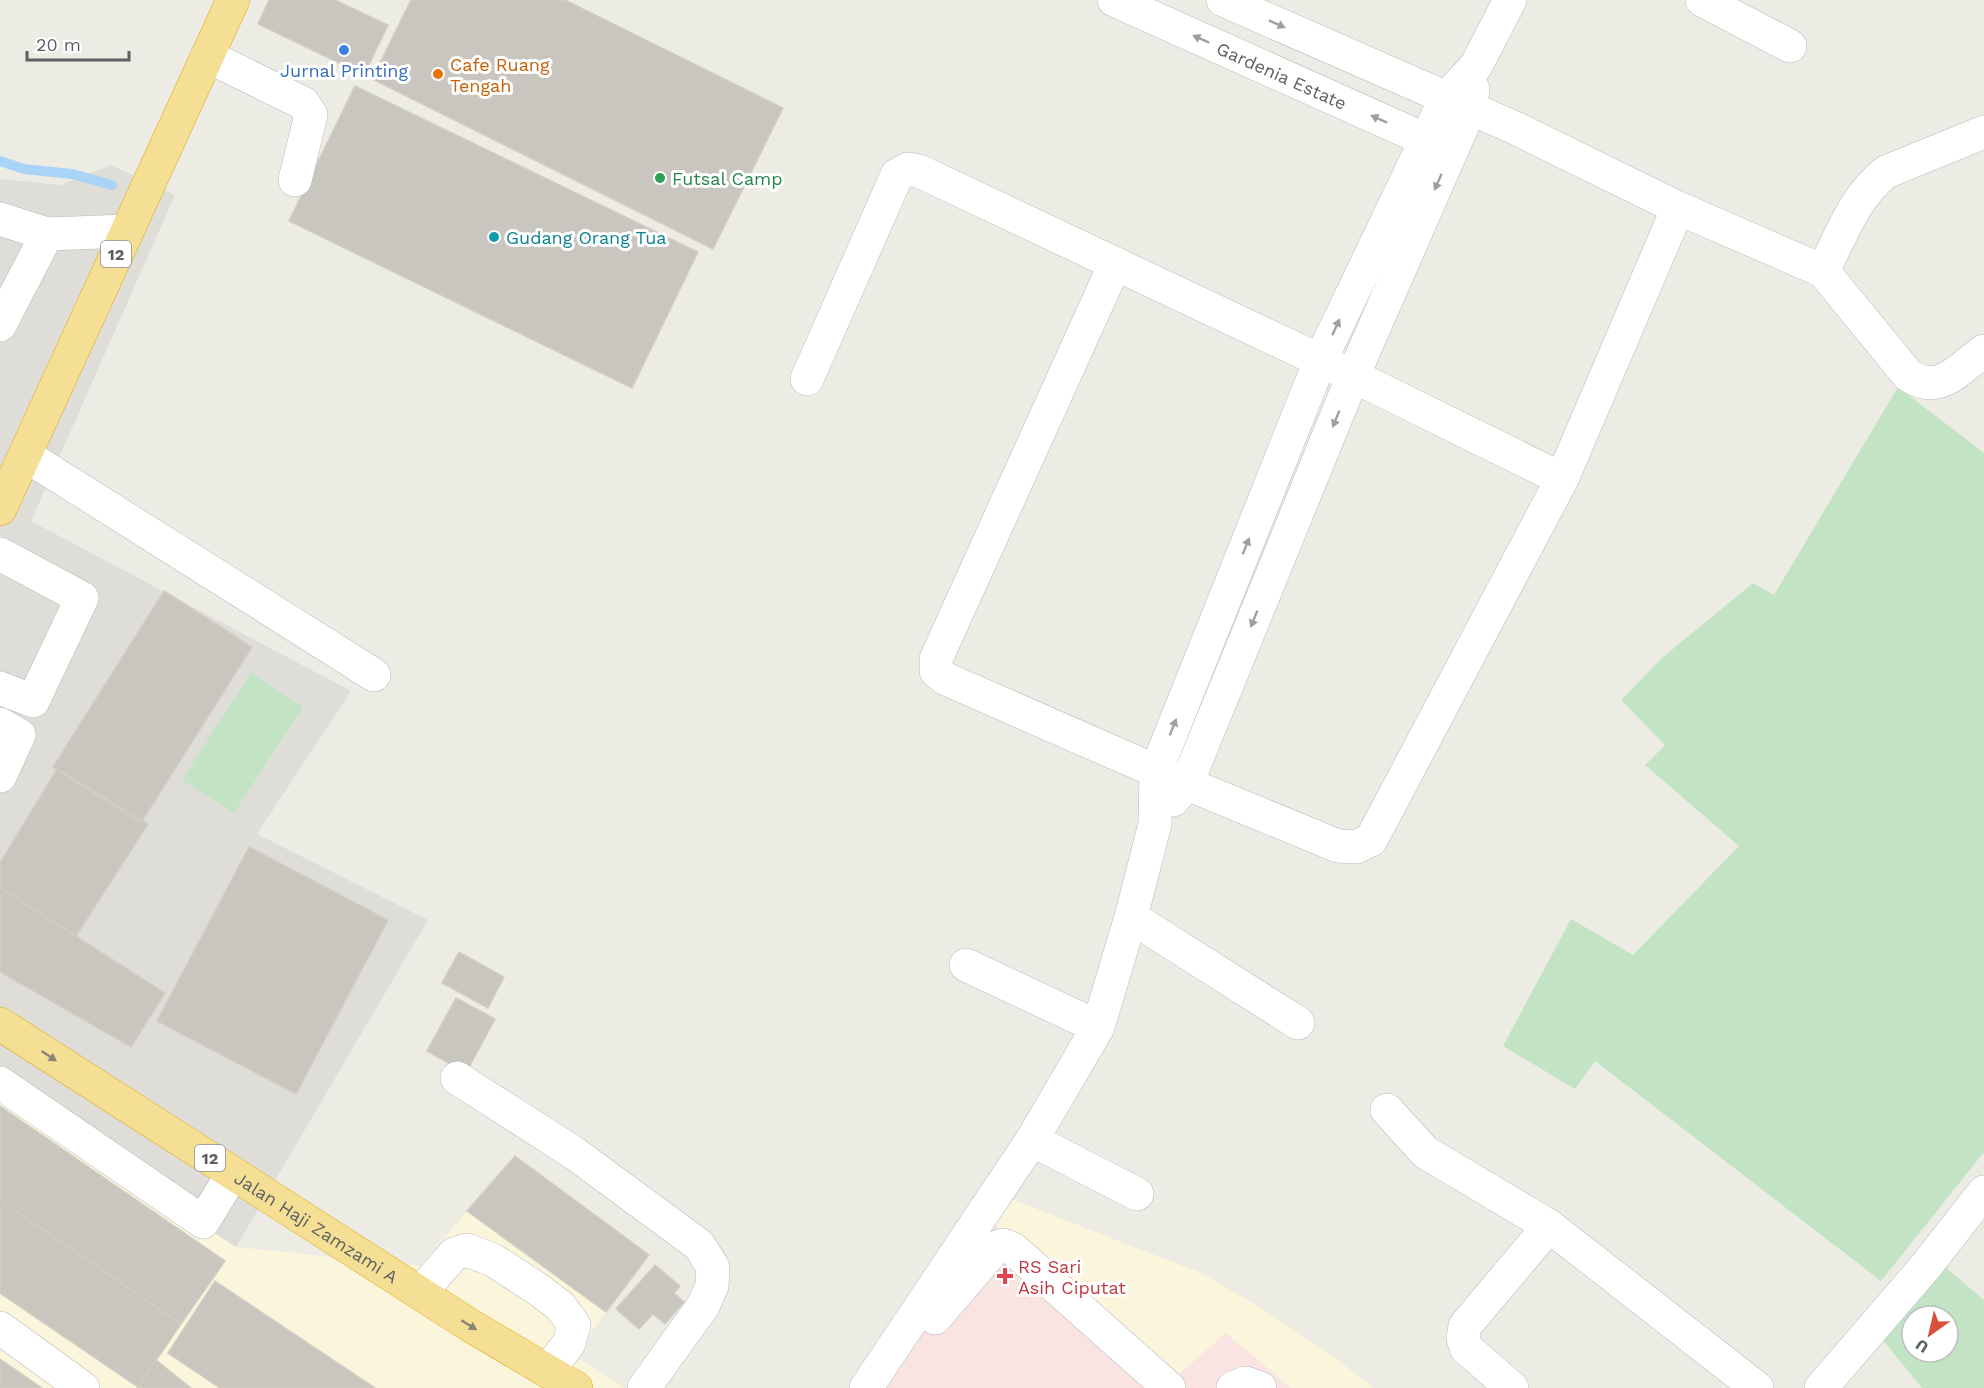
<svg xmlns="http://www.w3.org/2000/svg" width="1984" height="1388" font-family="'Work Sans',sans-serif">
<rect width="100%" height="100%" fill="#edece4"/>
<path fill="#fbf5db" d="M0 1094 236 1247 420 1266 515 1156 649 1255 574 1355 625 1388H0Z
M985 1189 1201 1273 1263 1309 1335 1358 1373 1388H867Z"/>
<path fill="#dfddd8" d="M111 165 175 195 31 521 351 691 257 834 428 920 236 1247 0 1094V179L61 185Z"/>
<path fill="#f9e4e1" d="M990 1220 1179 1374 1226 1333 1291 1388H875Z"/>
<path fill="#c2e3c4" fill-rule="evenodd" d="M1898 387 1984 453V1152L1881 1281 1595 1061 1575 1089 1503 1046 1571 919 1633 955 1739 846 1645 765 1665 745 1621 700 1662 658 1753 583 1774 595Z
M251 673 303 707 234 813 182 780Z
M1937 1260 1984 1300V1388H1922L1873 1328ZM1912 1316H1948V1352H1912Z"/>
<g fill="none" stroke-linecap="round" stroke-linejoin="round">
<path stroke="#aad3f8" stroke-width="10" d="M0 161 24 169 72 174 112 185"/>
</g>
<path fill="#c9c6c0" stroke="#d1cdc3" stroke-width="1.5" d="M269 0H335L388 25 364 75 258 24Z
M411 0H565L783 108 713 249 372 79Z
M355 86 698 252 632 388 289 221Z
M164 591 252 647 141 823 53 767Z
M57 769 148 824 76 936 0 888V863Z
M249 847 388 920 296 1094 157 1021Z
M0 888 165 993 131 1047 0 972Z
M459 952 504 977 488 1008 442 983Z
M456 998 495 1019 466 1073 427 1051Z
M0 1106 225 1261 181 1324 0 1200Z
M515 1156 649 1255 606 1312 467 1211Z
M0 1200 181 1324 138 1387 0 1293Z
M655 1265 680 1286 674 1293 684 1302 665 1324 653 1314 639 1329 616 1309Z
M215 1281 375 1388H220L168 1353Z
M0 1359 42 1388H0Z
M156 1360 191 1388H137Z"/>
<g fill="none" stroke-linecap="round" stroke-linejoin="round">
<defs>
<g id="minor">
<path id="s1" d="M1114 0 1444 148"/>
<path d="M1223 0 1513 127 1678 208 1823 271C1841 236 1854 197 1886 172L1984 132"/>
<path d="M1702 0 1790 46"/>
<path d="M207 56 303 103 311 115 295 180"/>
<path d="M0 219 47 234"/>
<path d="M1115 264 936 659V671L946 679 1156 771 1338 846 1356 847 1371 840 1562 479 1678 208"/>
<path d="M1823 271 1908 375C1939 396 1957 370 1984 351"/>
<path d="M0 325 47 234 127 231"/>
<path d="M807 379 897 175 908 169 919 171 1353 376 1562 479"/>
<path d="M25 455 374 675"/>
<path d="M0 554 82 598 33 701 0 688"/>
<path d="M0 724 19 735 0 776"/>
<path d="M1173 800 1187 783 1353 376 1470 109 1473 89"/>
<path d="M1131 917 1298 1023"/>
<path d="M966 965 1098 1027"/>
<path d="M457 1078 574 1153 699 1245 713 1267 712 1286 703 1306 644 1388"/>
<path d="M0 1083 203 1222 233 1173"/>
<path d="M1387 1110 1425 1152 1549 1226 1757 1388"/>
<path d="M1032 1140 1137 1194"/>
<path d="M420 1293 454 1254 467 1250 493 1260 539 1290 560 1306 574 1325 569 1343 548 1371"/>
<path d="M935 1318 995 1248 1003 1245 1013 1249 1169 1388"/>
<path d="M0 1328 83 1388"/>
<path d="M866 1388 1032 1140 1098 1027 1131 917 1155 824 1156 771 1320 361 1446 98 1476 66 1510 0"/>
<path d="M1233 1388 1246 1383 1260 1388"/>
<path d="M1512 1388 1466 1348 1463 1338 1465 1326 1549 1226"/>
<path d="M1821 1388 1926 1266 1984 1192"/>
</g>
<g id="highway">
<path d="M0 509 233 0"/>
<path id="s2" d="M0 1024 468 1324 576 1388"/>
</g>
</defs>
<use href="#minor" stroke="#b6b9bd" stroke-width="34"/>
<use href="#highway" stroke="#dfa713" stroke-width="34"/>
<use href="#minor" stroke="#fff" stroke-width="33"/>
<use href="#highway" stroke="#f4df94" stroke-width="33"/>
</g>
<defs><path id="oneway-solid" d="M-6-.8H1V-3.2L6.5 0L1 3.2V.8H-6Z" transform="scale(1.5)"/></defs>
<g fill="#9d9fa1">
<use href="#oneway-solid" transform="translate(1277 24) rotate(24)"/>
<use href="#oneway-solid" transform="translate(1201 39) rotate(-156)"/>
<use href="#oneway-solid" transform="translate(1379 119) rotate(-156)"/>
<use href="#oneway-solid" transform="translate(1438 182) rotate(114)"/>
<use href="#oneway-solid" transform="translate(1336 327) rotate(-65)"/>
<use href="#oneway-solid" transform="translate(1336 419) rotate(112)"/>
<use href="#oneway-solid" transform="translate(1246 546) rotate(-68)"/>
<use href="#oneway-solid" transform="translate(1254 619) rotate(112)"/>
<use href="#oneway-solid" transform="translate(1173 727) rotate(-68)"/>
</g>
<g fill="#8a8572">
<use href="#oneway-solid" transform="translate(49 1056) rotate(34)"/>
<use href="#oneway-solid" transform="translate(469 1325) rotate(32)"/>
</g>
<circle fill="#3f7fe0" stroke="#fff" stroke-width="2" cx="344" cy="50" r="6"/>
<circle fill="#e8710a" stroke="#fff" stroke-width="2" cx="438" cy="74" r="6"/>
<circle fill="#2e9e5b" stroke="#fff" stroke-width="2" cx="660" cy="178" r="6"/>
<circle fill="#0f9aa8" stroke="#fff" stroke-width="2" cx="494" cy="237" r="6"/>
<path fill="#e0444e" stroke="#fff" stroke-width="2" d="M1002 1267h6v6h6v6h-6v6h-6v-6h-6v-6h6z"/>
<g text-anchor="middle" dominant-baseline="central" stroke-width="6" stroke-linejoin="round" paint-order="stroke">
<g fill="#fff" stroke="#8d8f92" stroke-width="1.5">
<rect x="101" y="241" width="30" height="26" rx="4.5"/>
<rect x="195" y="1145" width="30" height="26" rx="4.5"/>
</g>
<g font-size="16" font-weight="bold" fill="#5c5f63">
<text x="116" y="254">12</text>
<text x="210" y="1158">12</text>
</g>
<g font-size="18" fill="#c56008" stroke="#fff" text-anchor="start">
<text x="450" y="64">Cafe Ruang<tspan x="450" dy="21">Tengah</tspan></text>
</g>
<g font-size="18" fill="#366cbe" stroke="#fff">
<text x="344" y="70">Jurnal Printing</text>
</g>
<g font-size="18" fill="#5c5f63" stroke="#fff">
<text stroke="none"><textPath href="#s1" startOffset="184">Gardenia Estate</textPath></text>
<text stroke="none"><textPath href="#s2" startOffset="376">Jalan Haji Zamzami A</textPath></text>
</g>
<g font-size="18" fill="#27864d" stroke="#fff" text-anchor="start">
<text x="672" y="178">Futsal Camp</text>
</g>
<g font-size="18" fill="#0d838f" stroke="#fff" text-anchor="start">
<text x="506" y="237">Gudang Orang Tua</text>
</g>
<g font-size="18" fill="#be3a42" stroke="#fff" text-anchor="start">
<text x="1018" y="1266">RS Sari<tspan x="1018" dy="21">Asih Ciputat</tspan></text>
</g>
</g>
<g transform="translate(1930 1334) rotate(214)"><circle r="28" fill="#ffffff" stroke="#bebfc1" stroke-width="1.5"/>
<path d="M0-4.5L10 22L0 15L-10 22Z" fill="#db4f3d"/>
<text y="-9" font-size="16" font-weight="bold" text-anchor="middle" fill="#5c5f63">U</text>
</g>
<path d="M27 51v9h102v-9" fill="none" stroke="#5c5f63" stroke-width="3"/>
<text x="36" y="51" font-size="18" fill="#5c5f63" stroke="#ffffff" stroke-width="4.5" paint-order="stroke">20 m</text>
</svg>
